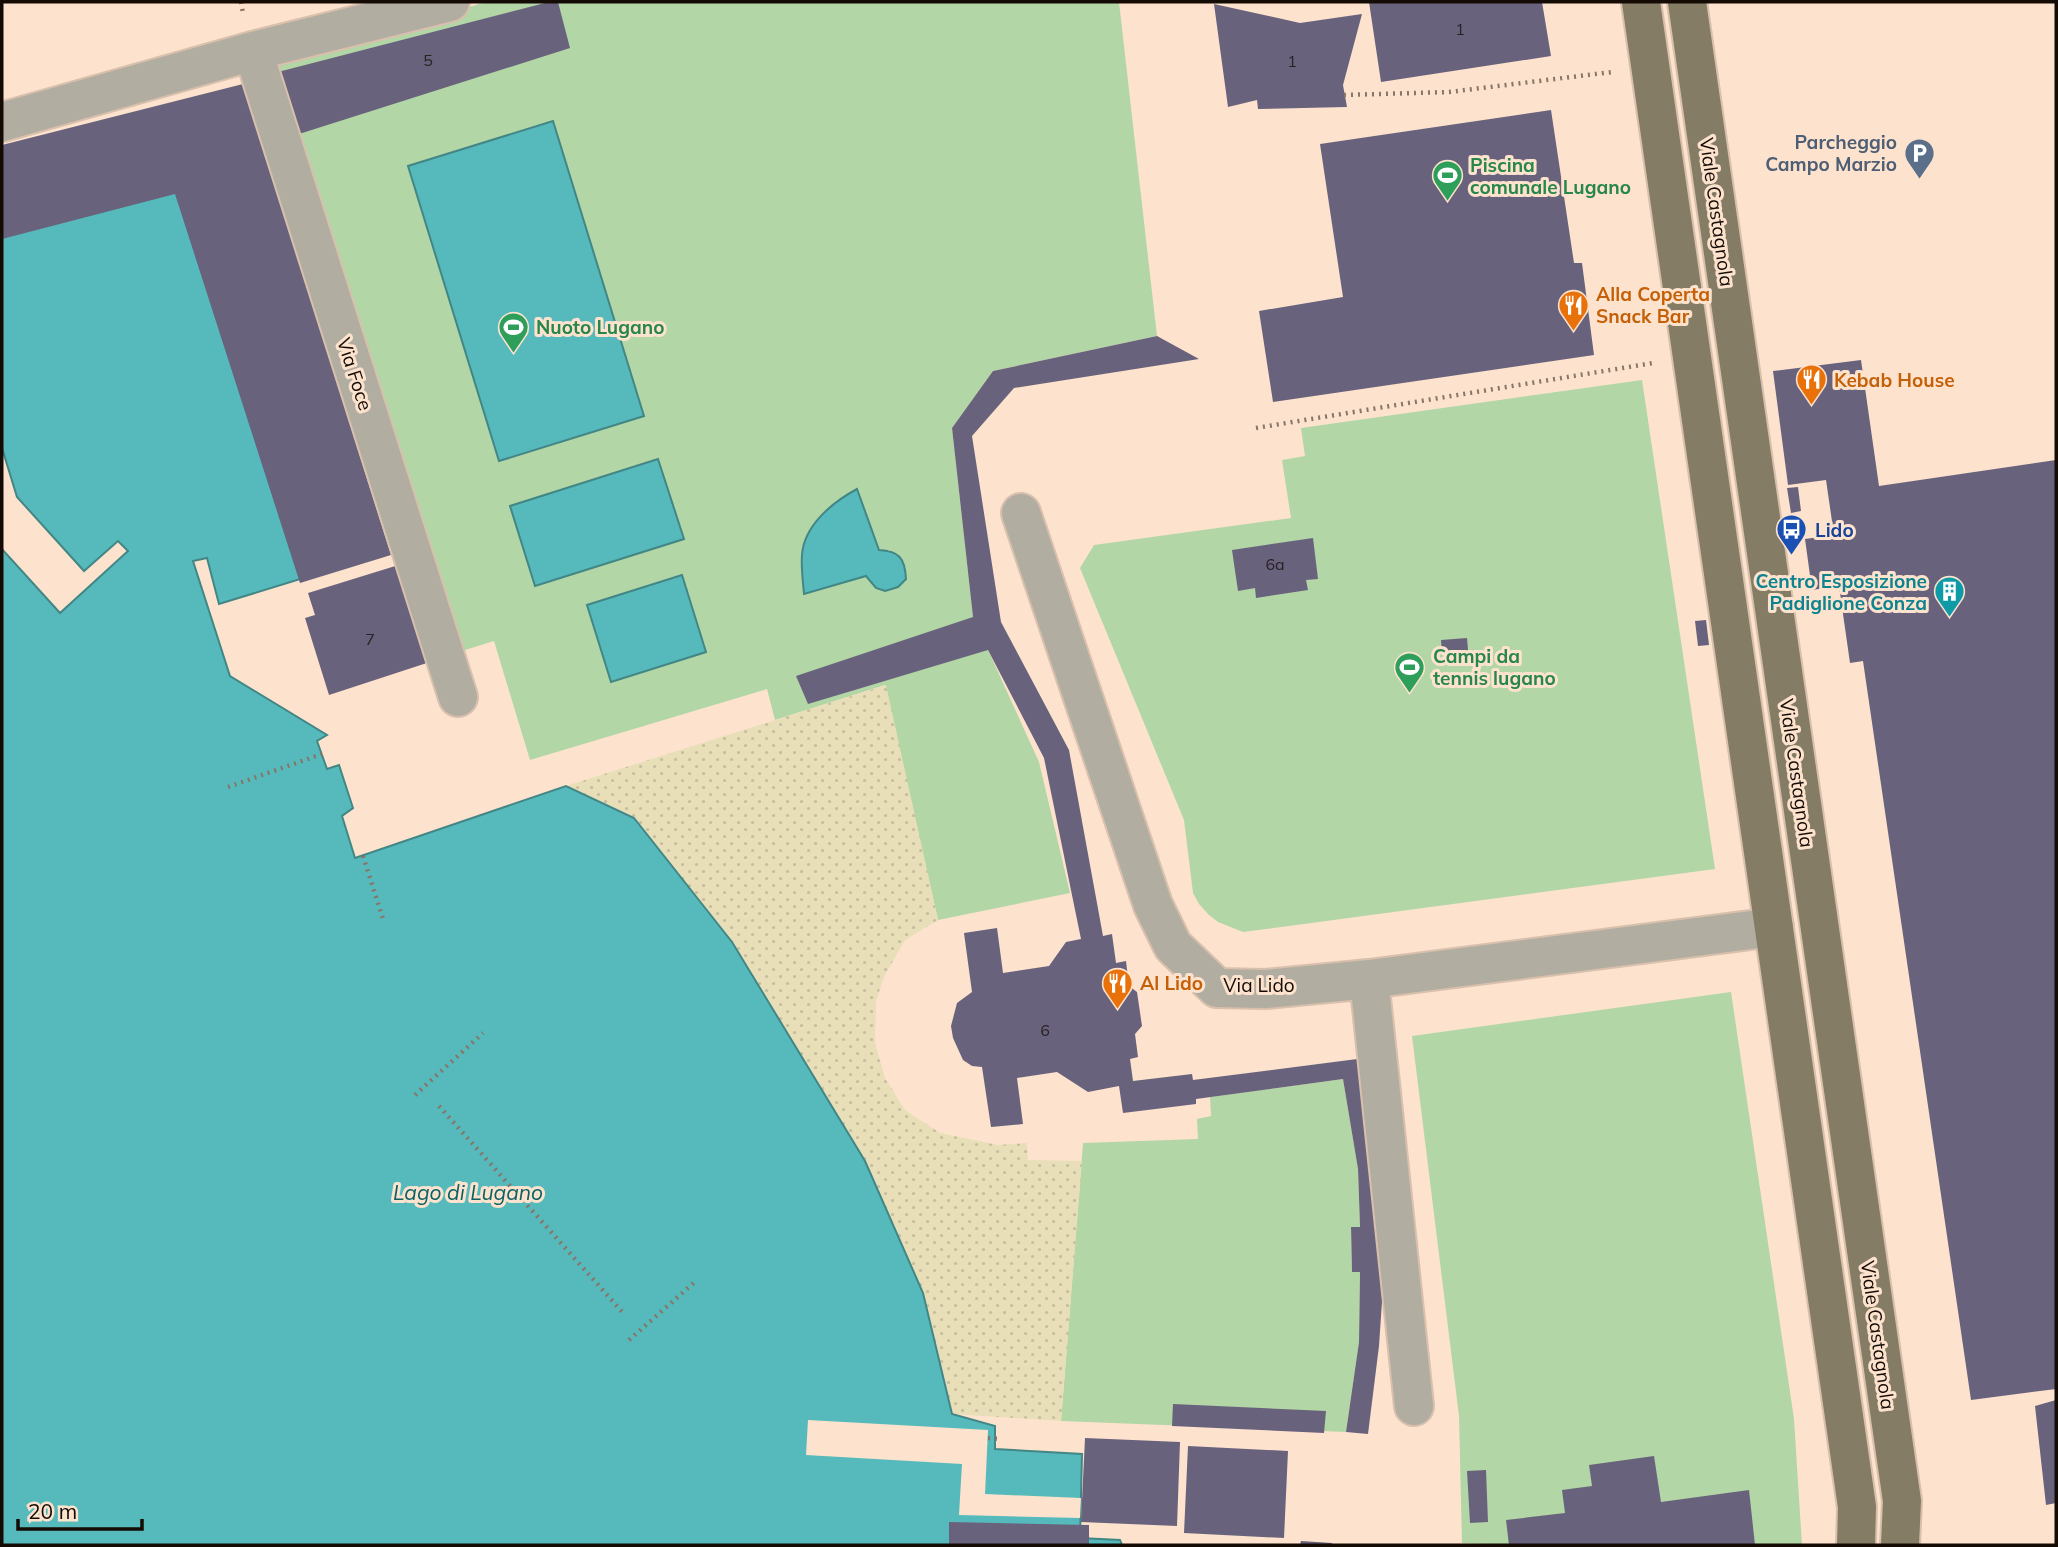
<svg xmlns="http://www.w3.org/2000/svg" width="2058" height="1547" font-family="Mulish,sans-serif">
<defs>
<pattern id="sand-dots" width="8" height="8" patternUnits="userSpaceOnUse" patternTransform="scale(1.75)"><rect width="8" height="8" fill="#e8dfb9"/><path d="M2 2h.1M6 6h.1" fill="none" stroke="#c6be9e" stroke-width="1.8" stroke-linecap="round"/></pattern>
</defs>
<rect width="100%" height="100%" fill="#fde3cd"/>
<path fill="#b2d6a6" fill-rule="evenodd" d="M486 2H1119L1157 336 993 371 952 428 973 617 1039 762 1070 893 938 920 885 685 775 720 767 689 530 760 494 641 449 655 272 66ZM856 490 879 550H890L876 588 866 576Z
M1642 380 1715 869 1243 932 1218 922 1209 915 1199 904 1193 893 1184 820 1080 568 1094 545 1291 518 1282 460 1305 456 1301 428Z
M1731 992 1794 1419 1802 1545H1503L1462 1543 1459 1416 1412 1036Z
M1343 1079 1358 1169 1360 1227H1351L1352 1272H1360L1359 1342 1346 1432 1061 1421 1083 1143 1198 1139 1197 1119 1211 1116 1210 1097Z"/>
<path fill="url(#sand-dots)" d="M886 685 938 920 905 940 884 977 876 1001 875 1043 885 1078 905 1110 940 1133 998 1145 1027 1143 1028 1160 1082 1161 1061 1421 952 1414 923 1293 634 819 566 786Z"/>
<path fill="#56babc" stroke="#428685" stroke-width="2" d="M220 116 362 560 219 604 207 558 193 561 230 676 327 735 317 741 327 769 339 765 353 808 342 816 355 858 566 786 634 818 732 942 865 1161 923 1293 952 1414 995 1426V1449L1082 1454 1080 1538 1120 1540 1122 1545H2V549L60 613 128 551 118 541 84 571 17 497 2 448V171Z
M553 121 644 416 499 461 408 166Z
M658 459 684 539 535 586 510 506Z
M857 489 879 550C899 551 905 558 906 579L898 587 885 591 876 588 866 576 804 594C803 582 801 568 802 555 804 525 833 502 857 489Z
M682 575 706 652 611 682 587 605Z"/>
<path fill="#fde3cd" d="M808 1420 988 1430 985 1494 1081 1498 1080 1518 959 1515 962 1464 806 1455Z"/>
<path fill="#69627c" d="M549 2H558L570 48 299 134 278 72Z
M1369 2H1542L1551 56 1381 82Z
M1214 4 1300 23 1362 14 1343 85 1347 107 1258 109 1257 100 1228 107Z
M243 84 391 555 300 583 175 194 2 239V145Z
M1551 110 1574 263H1582L1594 355 1273 402 1259 311 1343 297 1320 144Z
M1157 336 1199 359 1014 388 972 436 1001 622 1069 750 1103 936 1112 934 1116 963 1126 961 1129 986 1137 992 1142 1026 1135 1034 1138 1057 1130 1059 1133 1081 1192 1074 1193 1080 1365 1058 1384 1272 1379 1346 1368 1434 1346 1432 1359 1342 1360 1272H1352L1351 1227H1360L1358 1169 1343 1079 1196 1099V1104L1123 1113 1119 1086 1088 1092 1057 1072 1017 1078 1023 1124 991 1127 982 1067 972 1066 963 1060 953 1038 951 1026 957 1003 972 992 964 933 997 928 1003 973 1049 966 1066 942 1081 939 1044 758 988 650 808 704 796 676 973 617 952 428 993 371Z
M1861 360 1879 486 2056 460V1389L1971 1400 1863 661 1850 663 1839 586 1812 590 1805 539 1834 535 1826 480 1788 485 1773 371Z
M1798 487 1801 511 1791 513 1787 488Z
M1313 538 1318 579 1306 580 1308 590 1256 598 1255 588 1238 591 1232 550Z
M405 563 436 660 329 695 305 618 315 615 308 593Z
M1706 620 1709 645 1698 646 1695 621Z
M1467 638 1468 650 1442 653 1441 640Z
M2056 1400V1503L2046 1505 2035 1406Z
M1173 1404 1326 1411 1324 1433 1172 1426Z
M1085 1438 1180 1442 1177 1526 1081 1522Z
M1188 1446 1288 1451 1284 1538 1184 1533Z
M1654 1456 1661 1502 1749 1490 1755 1545H1509L1506 1520 1565 1513 1562 1490 1592 1486 1589 1465Z
M1486 1470 1488 1522 1470 1523 1467 1471Z
M949 1522 1089 1525V1545H949Z
M1301 1541 1332 1543V1545H1300Z"/>
<g fill="none" stroke-linecap="round" stroke-linejoin="round">
<defs>
<path id="minor" d="M253 51 458 697
M2 122 253 51 450 2
M1021 513 1153 905 1173 946 1217 988 1266 989 1369 979 1774 927
M1369 979 1414 1406"/>
<path id="major" d="M1641 2 1857 1507 1856 1545
M1687 2 1902 1501 1900 1545"/>
</defs>
<use href="#minor" stroke="#d8c0ad" stroke-width="42"/>
<use href="#major" stroke="#d8c0ad" stroke-width="42"/>
<path stroke="#877668" stroke-width="4.5" stroke-dasharray="2 5" stroke-linecap="butt" d="M241 2 243 13
M1344 95 1449 92 1612 72
M1256 428 1653 363
M228 787 322 754
M363 856 384 922
M415 1095 483 1033
M439 1106 624 1314
M629 1340 697 1280
M988 1438 1001 1439"/>
<use href="#minor" stroke="#b2ada1" stroke-width="38"/>
<use href="#major" stroke="#857c65" stroke-width="38"/>
</g>
<defs>
<symbol id="parking-pin" viewBox="-11 -11 22 30"><path d="M0 17L-7.5 6A9.5 9.5 0 1 1 7.5 6Z" fill="#5c6f8a" stroke="#fde3cd"/><path d="M-3.5-5.5H1a3.5 3.5 0 0 1 0 7H-1V5.5H-3.5ZM-1-3.4V-.6H.8a1.4 1.4 0 0 0 0-2.8Z" fill="#fff"/></symbol>
<symbol id="stadium-pin" viewBox="-11 -11 22 30"><path d="M0 17L-7.5 6A9.5 9.5 0 1 1 7.5 6Z" fill="#2e9e5b" stroke="#fde3cd"/><path d="M0-5a6.5 5 0 1 0 0 10a6.5 5 0 1 0 0-10ZM-3.5-1.8h7v3.6h-7Z" fill="#fff"/></symbol>
<symbol id="restaurant-pin" viewBox="-11 -11 22 30"><path d="M0 17L-7.5 6A9.5 9.5 0 1 1 7.5 6Z" fill="#e8710a" stroke="#fde3cd"/><path d="M-5-6h1v4h1v-4h1v4h1v-4h1v5L-1.5 .5V6h-2V.5L-5-1ZM5-6V6H3V1.5H1.5Q1.5-4 5-6Z" fill="#fff"/></symbol>
<symbol id="bus-pin" viewBox="-11 -11 22 30"><path d="M0 17L-7.5 6A9.5 9.5 0 1 1 7.5 6Z" fill="#1a4fb4" stroke="#fde3cd"/><path d="M-5-6H5V4H4V6H2V4H-2V6H-4V4H-5ZM-3.5-4V0h7V-4ZM-3.5 1.2v1.5H-2V1.2ZM2 1.2v1.5H3.5V1.2Z" fill="#fff"/></symbol>
<symbol id="building-pin" viewBox="-11 -11 22 30"><path d="M0 17L-7.5 6A9.5 9.5 0 1 1 7.5 6Z" fill="#0f9aa8" stroke="#fde3cd"/><path d="M-4-6H4V6H1V3H-1V6H-4ZM-2.5-4.3h1.7v1.8h-1.7ZM.8-4.3h1.7v1.8H.8ZM-2.5-1h1.7V.8h-1.7ZM.8-1h1.7V.8H.8Z" fill="#fff"/></symbol>
</defs>
<g fill-rule="evenodd">
<use href="#parking-pin" x="1902" y="136" width="35" height="47"/>
<use href="#stadium-pin" x="1430" y="158" width="35" height="47"/>
<use href="#restaurant-pin" x="1556" y="288" width="35" height="47"/>
<use href="#stadium-pin" x="496" y="310" width="35" height="47"/>
<use href="#restaurant-pin" x="1794" y="362" width="35" height="47"/>
<use href="#bus-pin" x="1774" y="512" width="35" height="47"/>
<use href="#building-pin" x="1932" y="574" width="35" height="47"/>
<use href="#stadium-pin" x="1392" y="650" width="35" height="47"/>
<use href="#restaurant-pin" x="1100" y="966" width="35" height="47"/>
</g>
<g text-anchor="middle" dominant-baseline="central" stroke-width="6" stroke-linejoin="round" paint-order="stroke">
<g font-size="16" fill="#292123">
<text x="1460" y="29">1</text>
<text x="428" y="60">5</text>
<text x="1292" y="61">1</text>
<text x="1275" y="564">6a</text>
<text x="370" y="639">7</text>
<text x="1045" y="1030">6</text>
</g>
<g font-size="19" font-weight="bold" fill="#4e5e75" stroke="#fde3cd" text-anchor="end">
<text x="1897" y="142">Parcheggio<tspan x="1897" dy="22">Campo Marzio</tspan></text>
</g>
<g font-size="19" font-weight="bold" fill="#27864d" stroke="#fde3cd" text-anchor="start">
<text x="1470" y="165">Piscina<tspan x="1470" dy="22">comunale Lugano</tspan></text>
<text x="536" y="327">Nuoto Lugano</text>
<text x="1433" y="656">Campi da<tspan x="1433" dy="22">tennis lugano</tspan></text>
</g>
<g font-size="19" fill="#140b05" stroke="#fde3cd">
<text transform="translate(1717 212) rotate(82)">Viale Castagnola</text>
<text transform="translate(355 374) rotate(72)">Via Foce</text>
<text transform="translate(1797 773) rotate(82)">Viale Castagnola</text>
<text x="1259" y="985">Via Lido</text>
<text transform="translate(1878 1335) rotate(82)">Viale Castagnola</text>
</g>
<g font-size="19" font-weight="bold" fill="#c56008" stroke="#fde3cd" text-anchor="start">
<text x="1596" y="294">Alla Coperta<tspan x="1596" dy="22">Snack Bar</tspan></text>
<text x="1834" y="380">Kebab House</text>
<text x="1140" y="983">Al Lido</text>
</g>
<g font-size="19" font-weight="bold" fill="#164399" stroke="#fde3cd" text-anchor="start">
<text x="1815" y="530">Lido</text>
</g>
<g font-size="19" font-weight="bold" fill="#0d838f" stroke="#fde3cd" text-anchor="end">
<text x="1927" y="581">Centro Esposizione<tspan x="1927" dy="22">Padiglione Conza</tspan></text>
</g>
<g font-size="21" font-style="italic" fill="#0b6264" stroke="#fde3cd">
<text x="468" y="1192">Lago di Lugano</text>
</g>
</g>
<rect width="2058" height="1547" fill="none" stroke="#140b05" stroke-width="7"/>
<path d="M18 1519v10h124v-10" fill="none" stroke="#140b05" stroke-width="3.5"/>
<text x="28" y="1519" font-size="21" fill="#140b05" stroke="#fde3cd" stroke-width="5" paint-order="stroke">20 m</text>
</svg>
